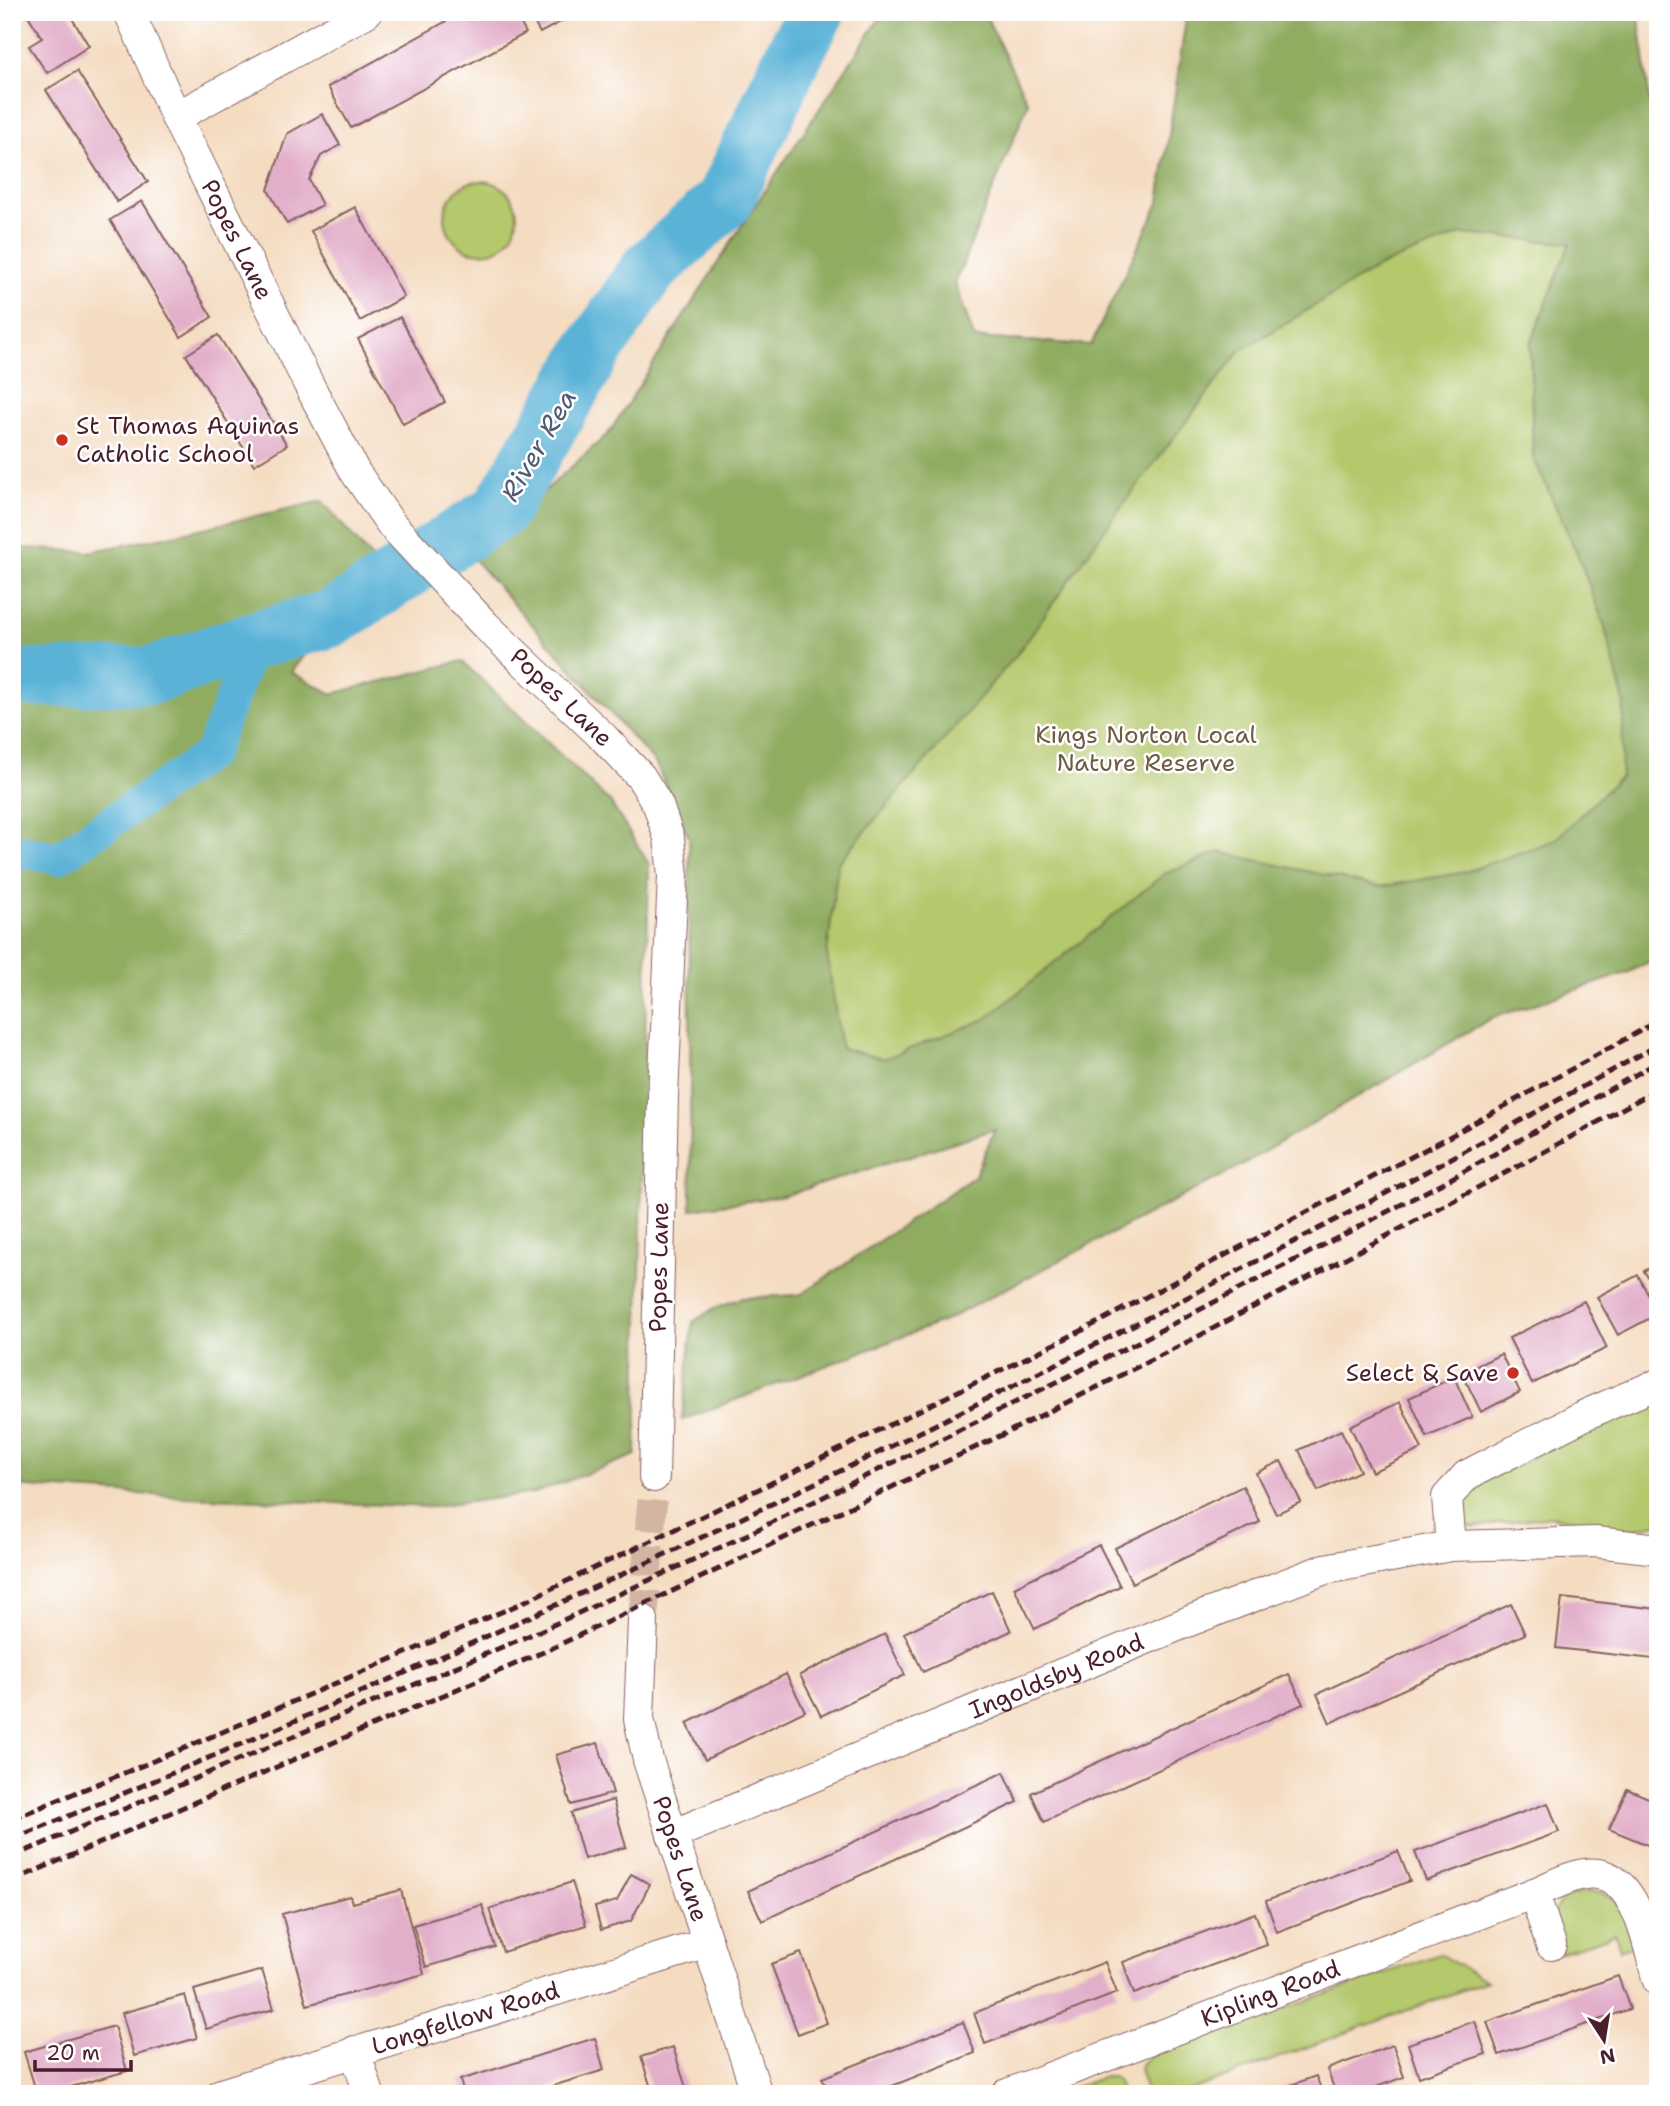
<svg xmlns="http://www.w3.org/2000/svg" width="1670" height="2106" font-family="'Shantell Sans',sans-serif">
<rect width="100%" height="100%" fill="#fff"/>
<filter id="ink" filterUnits="userSpaceOnUse"><feTurbulence type="fractalNoise" baseFrequency=".0143" numOctaves="2"/><feDisplacementMap in="SourceGraphic" scale="14" xChannelSelector="R" yChannelSelector="G"/><feConvolveMatrix kernelMatrix="1 2 1 2 8 2 1 2 1" color-interpolation-filters="sRGB"/></filter>
<filter id="wash" filterUnits="userSpaceOnUse"><feTurbulence type="fractalNoise" baseFrequency=".00686" numOctaves="4" result="noise"/><feDisplacementMap in="SourceGraphic" scale="28" xChannelSelector="R" yChannelSelector="G"/><feGaussianBlur stdDeviation="1.57" result="paint"/><feColorMatrix in="noise" values="0 0 0 0 0 0 0 0 0 0 0 0 0 0 0 0 0 1.4 0 .05"/><feComposite in="paint" operator="in"/></filter>
<g filter="url(#wash)">
<rect width="100%" height="100%" fill="#f4dcc1"/>
<path fill="#b4c86c" stroke="#7f744c" stroke-width="2" d="M884 12H984L1028 103 955 283 974 338 1091 345 1159 203 1187 12H1638L1658 164V957L1629 972 1492 1018 1233 1170 944 1321 682 1420 693 1322 713 1309 742 1298 800 1295 975 1176 995 1129 783 1196 691 1209 689 837 656 764 472 557 609 433 737 233Z
M445 217a36 36 0 1 1 72 0a36 36 0 1 1-72 0Z
M1658 1396V1522L1656 1524 1630 1530 1550 1516 1473 1527 1462 1523 1460 1503 1472 1486Z
M1584 1892 1601 1893 1615 1899 1638 1945 1620 1949 1615 1934 1560 1954C1555 1920 1542 1902 1584 1892Z
M1439 1954 1487 1981 1180 2094H1147L1139 2070 1142 2063 1149 2057Z
M1103 2077H1113L1118 2081 1121 2094H1056Z"/>
<path fill="#8fac60" stroke="#6c6646" stroke-width="2" fill-rule="evenodd" d="M884 12H984L1028 103 955 283 974 338 1091 345 1159 203 1187 12H1638L1658 164V957L1629 972 1492 1018 1233 1170 944 1321 682 1420 693 1322 713 1309 742 1298 800 1295 975 1176 995 1129 783 1196 691 1209 689 837 656 764 472 557 609 433 737 233ZM1461 234 1570 243 1530 345 1533 457 1577 553 1605 628 1624 703 1621 776 1555 840 1465 872 1380 887 1219 852 1164 874 986 1019 884 1059 841 1048 827 954 838 863 1018 653 1115 515 1240 351 1380 266Z
M322 501 391 581 333 618 291 672 332 694 462 661 610 802 649 864 636 1455 535 1493 433 1507 186 1497 12 1486V547L88 552 164 537Z"/>
<g fill="none" stroke-linecap="round" stroke-linejoin="round">
<path stroke="#5ab2d7" stroke-width="33" d="M12 850 58 858 210 754 255 640"/>
<path stroke="#5ab2d7" stroke-width="58" d="M12 678H66L153 675 255 640 333 618 500 510 594 350 649 269 725 200 793 56 816 12"/>
</g>
<g id="blocks">
<path fill="#e2aec9" d="M26 12H68L89 46 47 73 29 46 42 38Z
M463 12H514L526 33 351 128 328 87Z
M528 12H579L540 33Z
M77 71 148 182 117 202 46 90Z
M322 114 340 145 321 156 309 180 322 205 287 224 268 190 287 134Z
M142 201 212 317 181 337 110 220Z
M355 207 404 297 360 321 311 231Z
M400 317 445 402 403 424 358 339Z
M218 335 287 445 254 465 186 355Z
M1658 1263V1294L1644 1271Z
M1638 1275 1658 1314 1618 1335 1597 1297Z
M1584 1301 1607 1348 1532 1384 1509 1338Z
M1501 1354 1520 1392 1481 1412 1462 1373Z
M1454 1377 1472 1417 1427 1437 1409 1398Z
M1400 1402 1422 1449 1372 1472 1350 1426Z
M1341 1430 1360 1471 1318 1491 1299 1450Z
M1281 1461 1301 1502 1276 1514 1256 1473Z
M1243 1486 1260 1522 1132 1583 1115 1548Z
M1099 1545 1120 1586 1035 1629 1014 1587Z
M992 1591 1011 1631 923 1672 904 1633Z
M1562 1598 1658 1609 1653 1659 1556 1648Z
M1511 1604 1525 1634 1330 1723 1317 1694Z
M885 1634 905 1675 821 1716 800 1675Z
M786 1674 805 1711 705 1760 687 1723Z
M1289 1674 1303 1704 1044 1822 1031 1793Z
M598 1743 613 1793 571 1805 556 1755Z
M1004 1772 1018 1802 762 1921 748 1891Z
M1627 1789 1658 1802V1829L1650 1846 1609 1829Z
M613 1800 626 1847 584 1859 571 1813Z
M1548 1803 1559 1832 1426 1881 1415 1852Z
M1398 1851 1410 1881 1277 1932 1266 1901Z
M631 1874 650 1884 631 1921 601 1930 595 1907 617 1901Z
M572 1882 586 1925 503 1952 489 1909Z
M401 1890 424 1974 307 2005 282 1914 350 1896 352 1903Z
M482 1905 495 1947 426 1967 413 1925Z
M1255 1913 1267 1945 1134 1994 1123 1962Z
M801 1953 827 2023 798 2034 771 1964Z
M1105 1962 1117 1993 985 2044 974 2013Z
M262 1970 274 2009 206 2029 194 1990Z
M1618 1976 1630 2009 1499 2055 1487 2022Z
M185 1995 197 2038 134 2056 122 2013Z
M1475 2021 1486 2054 1419 2077 1408 2044Z
M963 2022 975 2053 872 2094H829L822 2078Z
M114 2026 127 2071 46 2094H37L24 2052Z
M595 2038 604 2070 527 2094H464L460 2080Z
M1393 2045 1404 2077 1357 2094H1336L1327 2069Z
M673 2047 688 2094H653L641 2057Z
M1316 2076 1323 2094H1269V2093Z"/>
</g>
</g>
<g filter="url(#ink)">
<use href="#blocks" fill-opacity="0" stroke="#866160" stroke-width="2"/>
<g fill="none" stroke-linecap="round" stroke-linejoin="round">
<path stroke="#d2b6a3" stroke-width="30" stroke-dasharray="30 15" stroke-linecap="butt" d="M643 1620 654 1477"/>
<defs>
<g id="street">
<path id="s1" d="M129 12 176 117 308 383 355 472 391 524 485 625 604 738 641 777 658 805 669 838 673 876 663 1096 654 1477"/>
<path d="M176 117 367 12"/>
<path d="M1451 1546 1447 1497 1467 1475 1587 1414 1658 1384"/>
<path id="s2" d="M643 1620 639 1719 648 1760 757 2094"/>
<path id="s3" d="M672 1835 1192 1620 1325 1569 1451 1546 1596 1542 1658 1549"/>
<path d="M1551 1945 1534 1893C1550 1887 1568 1876 1585 1874 1637 1867 1647 1945 1658 1981"/>
<path d="M355 2051 369 2094"/>
<path id="s4" d="M221 2094 708 1943"/>
<path id="s5" d="M1007 2094 1534 1893"/>
</g>
</defs>
<use href="#street" stroke="#866160" stroke-width="32"/>
<use href="#street" stroke="#fff" stroke-width="30"/>
<path stroke="#4a1f2b" stroke-width="5" stroke-dasharray="10 5" stroke-linecap="butt" d="M12 1819 185 1748 515 1606 761 1488 1089 1327 1447 1138 1658 1021
M12 1839C578 1611 1125 1341 1658 1045
M12 1857 544 1629 738 1539 1138 1342 1452 1178 1658 1062
M12 1881 548 1650 1004 1434 1197 1337 1520 1165 1658 1089"/>
</g>
</g>
<g fill="#c8321e" stroke="#fff" stroke-width="2.5">
<circle cx="62" cy="440" r="7"/>
<circle cx="1513" cy="1373" r="7"/>
</g>
<g text-anchor="middle" dominant-baseline="central" stroke-width="5" stroke-linejoin="round" paint-order="stroke">
<g font-size="24" fill="#4a1f2b" stroke="#fff">
<text stroke="none"><textPath href="#s1" startOffset="252">Popes Lane</textPath></text>
<text stroke="none"><textPath href="#s1" startOffset="819">Popes Lane</textPath></text>
<text transform="translate(659 1267) rotate(-89)">Popes Lane</text>
<text stroke="none"><textPath href="#s3" startOffset="416">Ingoldsby Road</textPath></text>
<text stroke="none"><textPath href="#s2" startOffset="245">Popes Lane</textPath></text>
<text stroke="none"><textPath href="#s5" startOffset="282">Kipling Road</textPath></text>
<text stroke="none"><textPath href="#s4" startOffset="256">Longfellow Road</textPath></text>
</g>
<g font-size="24" fill="#4a1f2b" stroke="#fff" text-anchor="start">
<text x="76" y="426">St Thomas Aquinas<tspan x="76" dy="28">Catholic School</tspan></text>
<text x="1499" y="1373" text-anchor="end">Select &amp; Save</text>
</g>
<g font-size="24" fill="#6f5a42" stroke="#fff">
<text x="1146" y="735">Kings Norton Local<tspan x="1146" dy="28">Nature Reserve</tspan></text>
</g>
<g font-size="26" font-style="italic" fill="#505a70" stroke="#fff">
<text transform="translate(538 445) rotate(-60)">River Rea</text>
</g>
</g>
<rect width="1670" height="2106" fill="none" stroke="#fff" stroke-width="42"/>
<g transform="translate(1604 2040) rotate(168)" stroke="#ffffff" stroke-width="5" paint-order="stroke">
<path d="M0-5L12 26L0 18L-12 26Z" fill="#4a1f2b"/>
<text y="-10" font-size="19" font-weight="bold" text-anchor="middle" fill="#4a1f2b">N</text>
</g>
<path d="M35 2060v10h96v-10" fill="none" stroke="#4a1f2b" stroke-width="3.5"/>
<text x="46" y="2060" font-size="21" fill="#4a1f2b" stroke="#ffffff" stroke-width="5" paint-order="stroke">20 m</text>
</svg>
